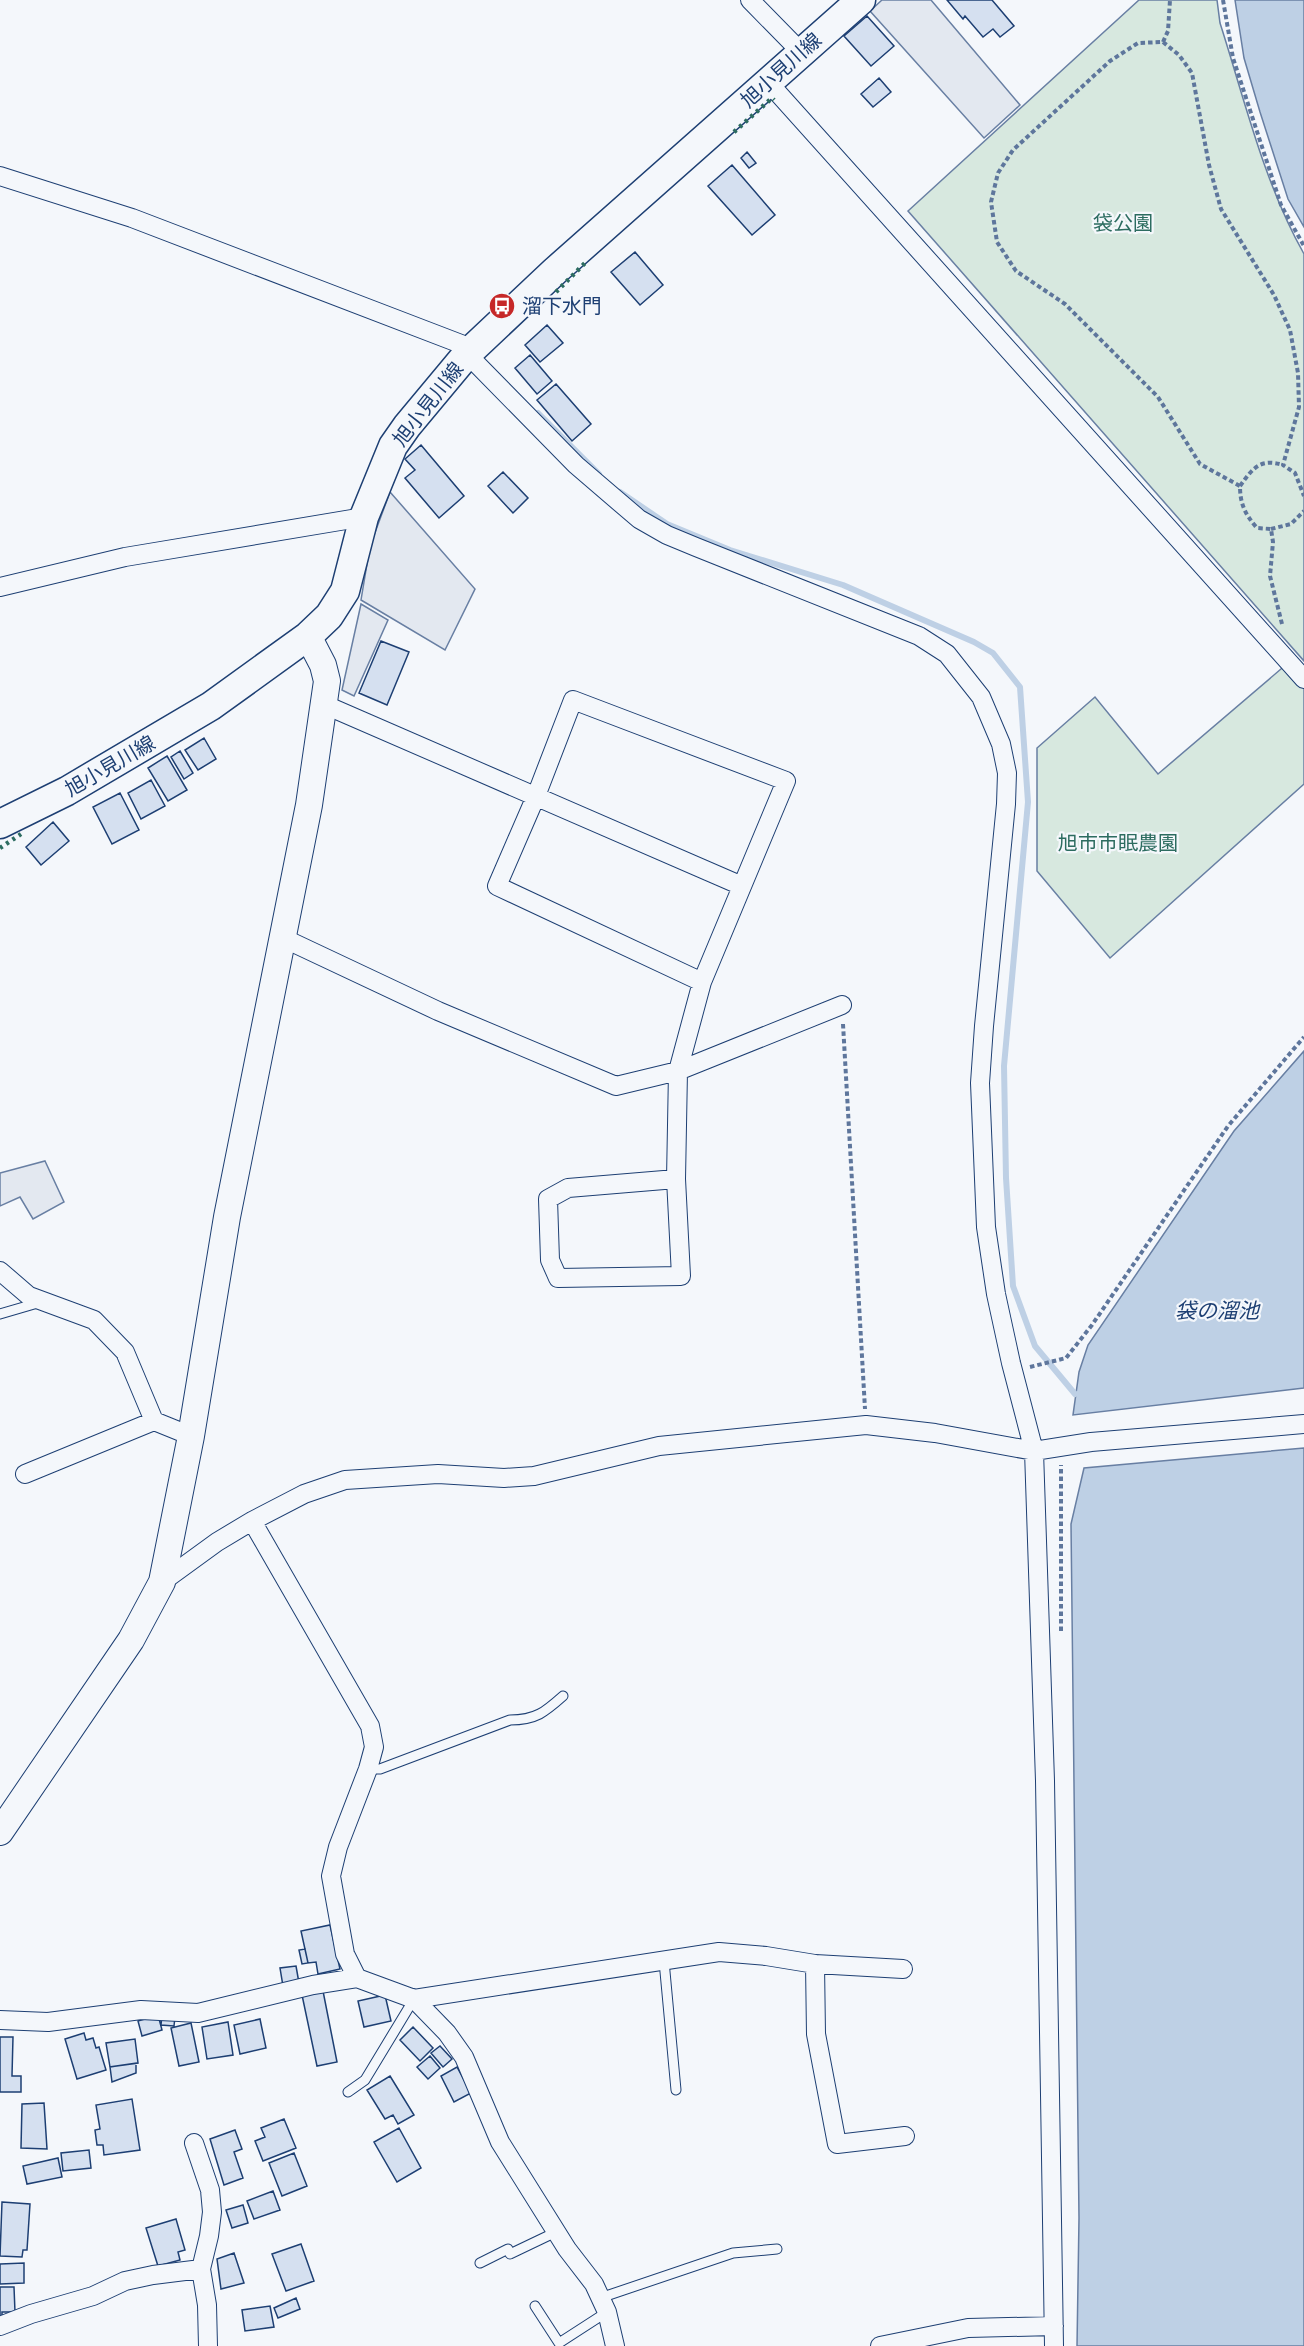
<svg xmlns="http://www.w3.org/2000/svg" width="1304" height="2346" font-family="Cabin,'Noto Sans JP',sans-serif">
<rect width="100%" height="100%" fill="#f4f7fb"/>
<path fill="#d7e8df" stroke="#687fa3" stroke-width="1.5" d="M1139 0H1217L1220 23C1245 101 1264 183 1304 254V661L908 211Z
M1288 663 1304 681V784L1110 958 1037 871V748L1095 697 1158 774Z"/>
<path fill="#e3e8f0" stroke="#687fa3" stroke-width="1.5" d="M882 0H931L1020 105 984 138 870 11Z
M390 492 475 589 445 650 361 600 370 546Z
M361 604 388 620 354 696 342 690Z
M45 1161 64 1202 33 1219 20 1197 0 1206V1173Z"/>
<path fill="#bed0e5" stroke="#687fa3" stroke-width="1.5" d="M1235 0H1304V227L1288 199 1260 112 1244 58Z
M1304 1051V1388L1073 1415 1079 1372 1088 1345 1234 1131Z
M1304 1448V2346H1077L1079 2218 1071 1524 1084 1468Z"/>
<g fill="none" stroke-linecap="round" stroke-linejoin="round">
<path stroke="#bed0e5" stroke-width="6" d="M538 413 599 474
M620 492 667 524 730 550 843 585 974 642 993 653 1020 687 1028 802 1004 1066 1006 1178 1013 1286 1035 1346 1075 1394"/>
</g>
<path fill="#d5e0f0" stroke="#1d3f73" stroke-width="1.5" d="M947 0H992L1014 26 1000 37 993 29 983 37 965 16 963 19Z
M867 16 894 46 871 66 844 36Z
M879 78 891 92 873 107 861 94Z
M747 152 756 163 749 168 741 158Z
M732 165 775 215 752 235 708 186Z
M635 252 663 285 640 305 611 272Z
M547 325 563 343 540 362 525 345Z
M530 355 552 381 537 394 515 368Z
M556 384 591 424 572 441 537 400Z
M421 445 464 496 439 518 405 478 415 470 405 459Z
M503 472 528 498 513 513 488 486Z
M381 641 409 652 387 705 359 693Z
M204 738 216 759 198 770 185 750Z
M180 751 193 773 184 779 171 757Z
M167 756 187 790 168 801 148 768Z
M151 780 165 806 141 819 128 793Z
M120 793 139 830 112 844 93 807Z
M53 822 69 841 41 865 26 847Z
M330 1925 340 1969 318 1974 316 1962 308 1963 301 1931Z
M305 1949 308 1963 302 1964 299 1950Z
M296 1966 299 1983 283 1986 280 1968Z
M323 1991 337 2062 317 2066 302 1995Z
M385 1995 391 2021 364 2027 358 2001Z
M158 2015 162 2030 142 2036 138 2021Z
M162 2015 175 2017 174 2026 161 2025Z
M260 2019 266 2048 240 2054 234 2025Z
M228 2022 233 2055 207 2059 202 2027Z
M191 2023 199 2062 179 2066 171 2028Z
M413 2027 433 2048 420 2061 400 2040Z
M84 2033 86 2040 93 2038 96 2048 99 2047 106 2070 77 2079 65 2039Z
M0 2037H13L12 2076H21V2092H0Z
M135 2039 138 2063 110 2067 106 2043Z
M440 2046 452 2059 443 2067 431 2053Z
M430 2056 440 2068 428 2079 417 2067Z
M136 2063V2073L112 2082 110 2067Z
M457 2067 471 2093 454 2102 441 2076Z
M390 2076 414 2115 398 2124 393 2115 385 2119 367 2090Z
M132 2099 140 2150 104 2155 103 2145H97L95 2130 100 2129 96 2105Z
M44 2103 47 2149 21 2148 22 2104Z
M284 2119 296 2148 263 2161 255 2141 265 2137 261 2128Z
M399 2128 421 2168 397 2182 374 2142Z
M235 2130 242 2149 234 2152 243 2178 224 2185 210 2139Z
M89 2150 91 2168 63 2171 61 2153Z
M294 2153 307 2186 282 2196 269 2163Z
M58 2158 62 2177 27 2184 23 2166Z
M273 2191 280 2210 254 2219 247 2201Z
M2 2202 30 2204 27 2250H23L22 2257 0 2256Z
M243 2205 248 2223 232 2228 226 2210Z
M176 2219 185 2250 178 2252 180 2260 158 2266 146 2228Z
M301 2244 314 2281 286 2291 272 2254Z
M234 2253 244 2283 221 2289 217 2259Z
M24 2263V2283L0 2284V2264Z
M0 2287H14L15 2312H2V2318H0Z
M296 2298 300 2309 278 2318 274 2308Z
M270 2306 274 2327 245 2331 242 2310Z"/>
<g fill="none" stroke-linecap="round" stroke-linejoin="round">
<defs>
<path id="lane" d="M0 1314 41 1302
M368 1769H380L510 1720C536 1720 545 1712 563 1696
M664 1961 676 2090
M348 2092 365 2080 414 1999
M480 2263 508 2249 510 2254 556 2232
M600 2298 733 2253 777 2249
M535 2306 559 2343 607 2312"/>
<path id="street" d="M750 0 801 52
M768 82 1304 679
M0 176 132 218 461 344 472 350
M467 354 576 465 639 519 667 535 696 547 919 636 947 654 981 697 1001 744 1007 773 1006 804 984 1026 980 1083 986 1227 996 1294 1011 1363 1034 1451 1045 1781 1054 2346
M0 587 125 557 364 517
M323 704 742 886
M283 938 438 1011 616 1086 678 1071 842 1005
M676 1179 568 1188 548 1199 550 1260 558 1278 681 1276 676 1179 678 1071 702 982 786 781 573 700 536 796 497 886 702 982
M0 1271 29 1296 94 1320 125 1352 154 1421 191 1436
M25 1474 154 1421
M252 1521 370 1726 374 1747 368 1769 338 1847 331 1876 345 1954 357 1978 414 1999 719 1952 766 1956 815 1964
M162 1582 217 1542 252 1521 304 1494 345 1480 438 1474 504 1478 534 1476 659 1446 866 1425 935 1433 1034 1451 1091 1442 1304 1424
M903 1969 815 1964 816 2034 837 2144 905 2136
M414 1999 447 2033 464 2057 500 2142 567 2249 594 2284 607 2312 615 2346
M0 2020 48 2022 141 2010 198 2013 313 1985 357 1978
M194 2143 210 2190 212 2212 209 2236 201 2269 207 2305 208 2346
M0 2326 31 2314 93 2296 125 2281 153 2275 201 2269
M880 2346 968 2328 1054 2326"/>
<path id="secondary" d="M0 1832 131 1640 162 1582 191 1436 227 1217 309 805 327 681 323 665 308 636"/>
<path id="primary" d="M0 824 67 791 211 706 308 636 329 616 345 591 364 517 393 446 407 426 467 354 555 271 861 0"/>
</defs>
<use href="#lane" stroke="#1d3f73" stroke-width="11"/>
<use href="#street" stroke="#1d3f73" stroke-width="20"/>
<use href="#secondary" stroke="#1d3f73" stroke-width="28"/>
<use href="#primary" stroke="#1d3f73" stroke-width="31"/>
<path stroke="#5e769c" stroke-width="4" stroke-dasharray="4.5 3" stroke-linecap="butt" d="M1223 0 1233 58 1281 205 1304 246
M1163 42 1168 31 1170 0
M1240 486C1253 468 1260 458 1283 465
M1271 529 1291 524 1304 511
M1282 624 1270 576 1273 542 1271 529 1257 528C1245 514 1240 504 1240 486L1200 464 1158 397 1065 304 1016 271 997 242 991 202 998 173 1013 150 1110 61 1138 43 1163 42 1179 55 1192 73 1209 165 1221 209 1274 295 1290 330 1298 373 1299 407 1283 465 1295 473 1304 496
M843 1024 865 1409
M1030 1367 1066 1358 1092 1325 1228 1126 1304 1037
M1061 1631V1465"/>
<use href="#lane" stroke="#f4f7fb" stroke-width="9"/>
<use href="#street" stroke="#f4f7fb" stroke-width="18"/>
<use href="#secondary" stroke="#f4f7fb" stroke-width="26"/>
<use href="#primary" stroke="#f4f7fb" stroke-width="28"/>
<path stroke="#2c6c60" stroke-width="4.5" stroke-dasharray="3 4.5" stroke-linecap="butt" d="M734 132 772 98 774 100
M556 292 587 261
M0 848 21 834"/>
</g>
<defs>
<symbol id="bus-disc" viewBox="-11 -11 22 22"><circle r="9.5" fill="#c62828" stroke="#f4f7fb"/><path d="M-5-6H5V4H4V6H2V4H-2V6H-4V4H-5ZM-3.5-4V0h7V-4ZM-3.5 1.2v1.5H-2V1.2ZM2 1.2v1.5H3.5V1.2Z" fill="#fff"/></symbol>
</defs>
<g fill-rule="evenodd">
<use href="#bus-disc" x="487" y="291" width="30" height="30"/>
</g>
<g text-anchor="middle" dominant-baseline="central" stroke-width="4.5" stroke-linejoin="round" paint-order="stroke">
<g font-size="20" fill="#1d3f73" stroke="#f4f7fb">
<text transform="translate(781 70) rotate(-42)">旭小見川線</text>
<text transform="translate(428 404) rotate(-52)">旭小見川線</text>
<text transform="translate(110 766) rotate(-30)">旭小見川線</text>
</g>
<g font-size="20" fill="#2c6c60" stroke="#f4f7fb">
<text x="1123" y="223">袋公園</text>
<text x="1118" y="843">旭市市眠農園</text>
</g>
<g font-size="20" fill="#1d3f73" stroke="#f4f7fb" text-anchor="start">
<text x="522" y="306">溜下水門</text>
</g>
<g font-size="21" font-style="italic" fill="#1d3f73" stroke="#f4f7fb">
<text x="1217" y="1310">袋の溜池</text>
</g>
</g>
</svg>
